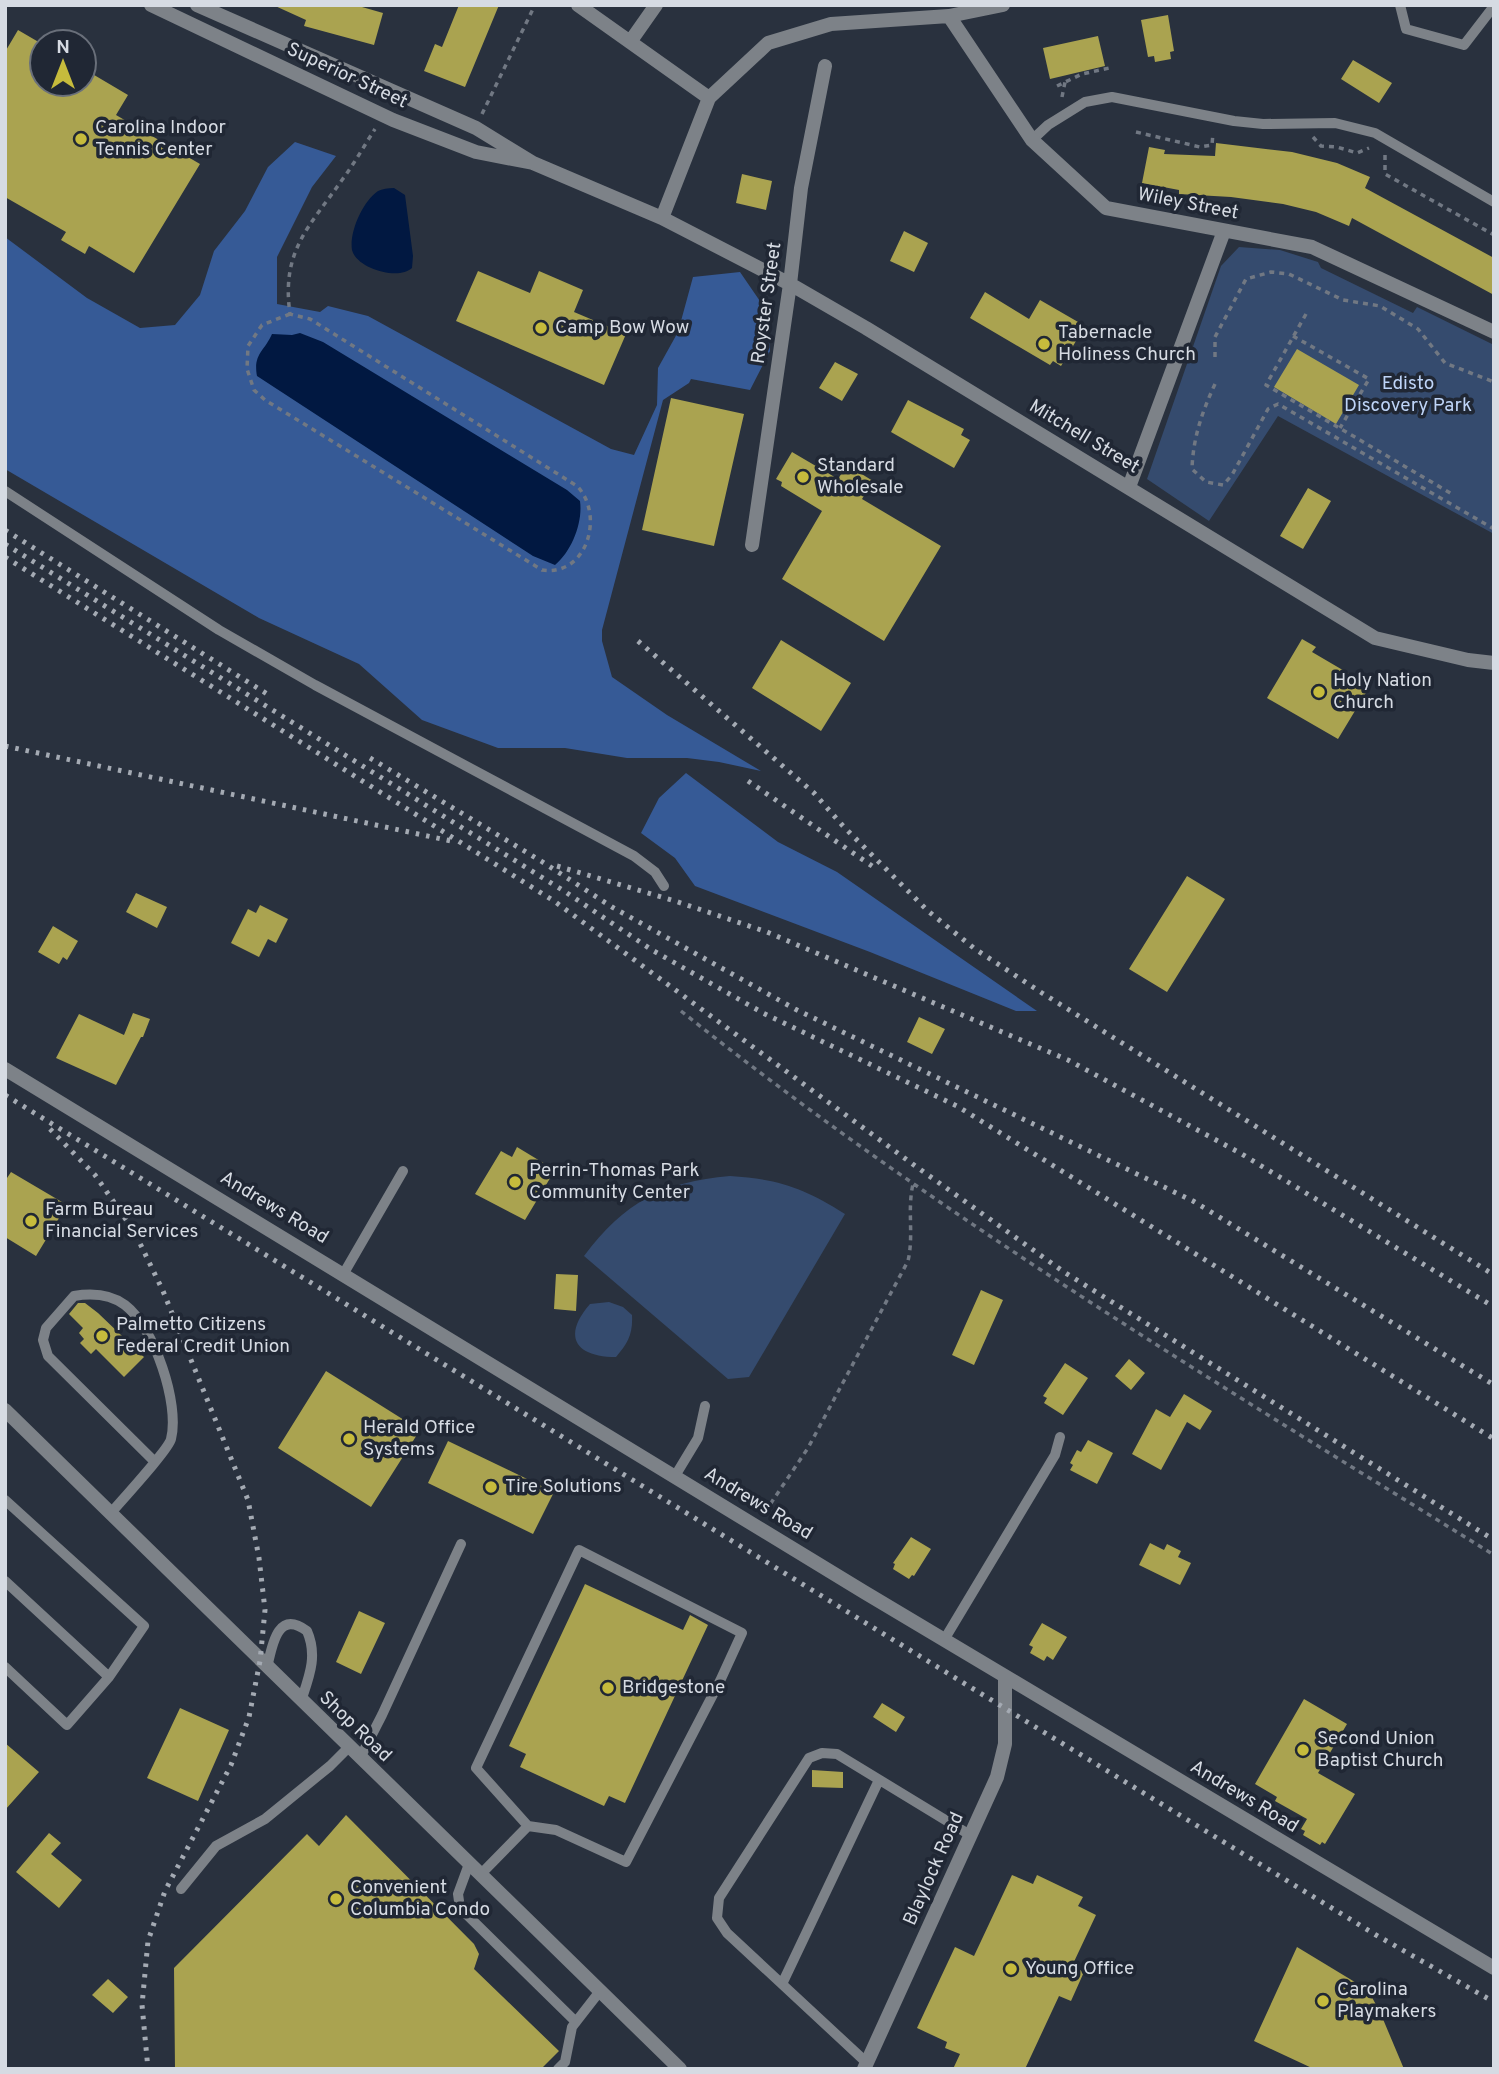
<svg xmlns="http://www.w3.org/2000/svg" width="1499" height="2074" font-family="Overpass,sans-serif">
<rect width="100%" height="100%" fill="#29313e"/>
<path fill="#354b6e" d="M1239 247 1280 250 1318 262 1321 268 1413 313 1417 307 1494 345V534L1278 416 1209 521 1147 479 1221 266Z
M730 1176C778 1179 804 1188 845 1214L749 1377 728 1379 584 1256C625 1202 662 1182 730 1176Z
M609 1302 623 1307 632 1315C633 1334 628 1343 616 1357 575 1357 562 1336 590 1304Z"/>
<path fill="#365a96" d="M295 142 336 156 312 187 277 257V304L320 312 328 306 368 316 611 449 634 455 657 405 658 368 678 332 693 277 740 272 766 310 770 351 750 390 691 379 689 383 663 400 602 630V641L612 677 667 715 761 771 719 762 687 758H627L565 748H498L422 720 359 664 259 618 5 469V237L87 298 140 328 175 325 200 295 214 251 245 211 268 167Z
M686 773 778 842 837 872 1037 1011H1016L870 952 695 886 675 858 641 833 659 798Z"/>
<path fill="#011841" d="M394 188 405 195 413 256 412 268C398 281 356 268 352 250 349 232 363 201 378 191 382 189 388 188 394 188Z
M300 333 323 342 567 490 580 501C583 522 572 551 555 565L533 556 257 376C253 354 264 352 272 334L292 335Z"/>
<path fill="#aaa350" d="M273 5H355L383 13 374 45 304 26 306 20Z
M459 5H499L465 87 424 71 435 44 442 47Z
M1168 15 1174 51 1170 52 1171 59 1155 62 1154 56 1148 57 1141 20Z
M18 30 42 44V84H84V69L128 95 116 115 200 164 134 273 89 246 85 254 61 240 66 232 5 197V52Z
M1098 36 1105 66 1050 79 1043 48Z
M1353 60 1392 83 1379 103 1341 79Z
M1216 143 1292 152 1337 163 1370 177 1365 188 1494 258V295L1352 218 1349 226 1316 212 1283 204 1231 197 1179 194V190L1142 183 1149 147 1165 150 1164 154 1215 156Z
M742 174 772 181 766 210 736 203Z
M904 231 928 243 914 272 890 261Z
M478 271 530 293 539 271 583 290 574 312 626 334 604 385 456 321Z
M985 292 1029 319 1040 300 1085 326 1061 366 1053 361 1050 365 970 318Z
M1297 349 1359 385 1336 424 1274 387Z
M835 362 858 374 842 401 819 388Z
M671 398 744 414 714 546 642 530Z
M908 400 964 429 961 435 970 440 954 468 891 432Z
M792 452 838 479 847 465 873 481 862 499 941 546 884 641 782 579 822 511 781 486 782 482 776 479Z
M1308 488 1331 501 1303 549 1280 536Z
M1302 639 1316 647 1312 652 1370 686 1338 739 1267 698Z
M781 640 851 683 821 731 752 688Z
M1187 876 1225 899 1167 992 1129 969Z
M136 893 167 907 157 928 126 912Z
M260 905 288 919 276 943 268 939 259 957 231 943 248 909 256 913Z
M53 926 78 941 67 960 63 957 59 964 38 952Z
M133 1013 150 1019 143 1037H141L116 1085 56 1058 79 1014 124 1035Z
M919 1017 945 1029 932 1054 907 1042Z
M517 1147 555 1170 525 1220 475 1194 501 1151 512 1157Z
M11 1172 67 1205 36 1256 5 1237V1181Z
M556 1274 578 1275 576 1311 554 1309Z
M981 1290 1003 1300 974 1365 952 1355Z
M78 1303H85L98 1313 144 1357 124 1377 96 1349 91 1354 80 1343 84 1339 79 1333 83 1328 69 1314Z
M1129 1359 1145 1373 1131 1390 1115 1376Z
M1065 1363 1088 1378 1063 1415 1044 1403 1047 1398 1043 1396Z
M326 1371 420 1430 371 1507 278 1448Z
M1184 1394 1212 1411 1200 1430 1187 1422 1161 1470 1132 1454 1156 1409 1170 1417Z
M1088 1440 1113 1453 1097 1484 1070 1470 1073 1465 1070 1463 1077 1450 1081 1452Z
M448 1441 554 1492 533 1534 428 1483Z
M911 1537 931 1549 914 1576 912 1575 909 1579 893 1569 895 1564 893 1563Z
M1150 1543 1164 1550 1167 1544 1181 1551 1178 1557 1191 1563 1180 1585 1139 1565Z
M585 1584 683 1630 690 1615 708 1625 625 1803 609 1796 604 1806 520 1767 526 1754 509 1746Z
M359 1611 385 1623 361 1674 336 1662Z
M1042 1623 1067 1637 1053 1660 1047 1656 1044 1661 1030 1653 1033 1647 1029 1645Z
M1304 1699 1347 1724 1318 1773 1355 1794 1325 1844 1322 1842 1320 1845 1303 1835 1305 1831 1301 1829 1307 1819 1275 1801 1277 1797 1255 1784Z
M882 1703 905 1717 896 1732 873 1717Z
M180 1708 229 1730 198 1801 147 1778Z
M5 1743 39 1772 5 1810Z
M812 1770 843 1772V1788L812 1787Z
M346 1815 474 1944 479 1954 474 1969 559 2051 541 2069H175L174 1968 307 1834 319 1846Z
M49 1833 61 1843 51 1854 82 1880 59 1908 16 1872Z
M1012 1875 1033 1884 1037 1875 1083 1897 1078 1906 1096 1915 1072 1966 1084 1972 1071 2001 1059 1996 1025 2069H953L960 2054 945 2048 947 2042 917 2028 955 1947 974 1956Z
M1297 1947 1368 1990 1380 2012 1404 2069H1314L1254 2041Z
M108 1979 128 1997 113 2013 92 1995Z"/>
<g fill="none" stroke-linecap="round" stroke-linejoin="round">
<path stroke="#717883" stroke-width="3.5" stroke-dasharray="5 5" stroke-linecap="butt" d="M1057 86 1082 74 1109 68
M1062 97 1065 82
M482 114 533 9
M1136 132 1200 147 1212 145 1213 133
M1313 137 1321 146 1337 147 1357 153 1369 148
M1385 155V174L1494 235
M290 314 262 325 248 346 247 369 254 390 265 400 542 570C587 577 605 515 577 486L310 319 290 314C281 251 309 227 342 180 354 164 364 146 375 129
M1306 314 1266 385 1452 494
M1293 336 1369 379 1340 428
M1215 357V337L1246 279 1271 272 1289 274 1343 300 1380 306 1418 329 1445 363 1494 382
M1215 384C1202 412 1193 438 1192 469L1206 482 1223 485 1232 475 1268 409 1278 404 1494 529
M681 1011C936 1215 1217 1383 1494 1555
M765 1512 808 1448 908 1261C914 1235 907 1210 913 1184"/>
<path stroke="#7d8288" stroke-width="10" d="M1400 5 1406 29 1464 45 1494 6
M1032 140 1048 125 1085 102 1112 97 1234 121 1263 124 1335 123 1375 133 1494 202
M5 491 219 630 315 685 634 856 655 872 664 886
M344 1273 403 1171
M675 1476 698 1438 705 1406
M5 1500 144 1626 109 1677 67 1725 5 1667
M110 1514C121 1501 169 1449 171 1439 180 1404 154 1327 125 1305 110 1294 92 1293 74 1296L46 1328 43 1340 48 1356 154 1461
M5 1581 109 1677
M944 1640 1055 1455 1060 1437
M267 1668C272 1646 277 1609 307 1631 318 1656 309 1677 301 1701
M360 1758 382 1715 461 1544
M469 1864 458 1894 460 1908 576 2022
M480 1875 528 1826 556 1830 626 1862 720 1681 742 1633 579 1550 476 1768 528 1826
M181 1889 216 1846 265 1819 330 1766 349 1747
M782 1984 879 1780
M867 2063 727 1933 717 1918 719 1898 809 1758 822 1753 837 1754 970 1835
M558 2069 565 2062 572 2027 600 1991"/>
<path stroke="#7d8288" stroke-width="14" d="M151 5 393 120 476 152 533 163 476 128 197 5
M578 5 709 98
M949 16 1032 140 1106 208 1312 247 1494 332
M630 42 656 5
M533 163 662 218 709 98 768 43 831 24 949 16 1003 5
M662 218 790 284 866 328 1375 638 1468 660 1494 663
M1129 487 1224 231
M752 545 790 284 801 188 825 66
M5 1069 864 1592 1494 1968
M864 2069 997 1777 1005 1744V1677"/>
<path stroke="#7d8288" stroke-width="14" d="M5 1410 680 2069"/>
<path stroke="#a4aab3" stroke-width="5" stroke-dasharray="3.5 7" stroke-linecap="butt" d="M5 530 272 697
M5 544 564 891 652 950 763 1013 957 1106 1494 1439
M5 557 554 901 914 1165 1064 1272 1494 1540
M638 641 814 793 843 826 928 911 975 949 1042 993 1494 1275
M5 746 451 841
M370 758 541 861 612 907 795 1009 1193 1201 1494 1385
M748 781 875 868
M557 866 675 901 767 932 1068 1060 1240 1153 1494 1307
M5 1095 1006 1709 1376 1935 1494 2002
M50 1129 95 1175 134 1231 163 1291 248 1500 259 1558 265 1610 260 1661 249 1717 231 1765 165 1891 148 1941 142 2005 148 2069"/>
</g>
<g fill="#c6bb3c" stroke="#202734" stroke-width="2.5">
<circle cx="81" cy="139" r="7"/>
<circle cx="541" cy="328" r="7"/>
<circle cx="1044" cy="344" r="7"/>
<circle cx="803" cy="477" r="7"/>
<circle cx="1319" cy="692" r="7"/>
<circle cx="515" cy="1182" r="7"/>
<circle cx="31" cy="1221" r="7"/>
<circle cx="102" cy="1336" r="7"/>
<circle cx="349" cy="1439" r="7"/>
<circle cx="491" cy="1487" r="7"/>
<circle cx="608" cy="1688" r="7"/>
<circle cx="1303" cy="1750" r="7"/>
<circle cx="336" cy="1899" r="7"/>
<circle cx="1011" cy="1969" r="7"/>
<circle cx="1323" cy="2001" r="7"/>
</g>
<g text-anchor="middle" dominant-baseline="central" stroke-width="7" stroke-linejoin="round" paint-order="stroke">
<g font-size="19" fill="#d6dbe3" stroke="#202734">
<text transform="translate(347 76) rotate(25)">Superior Street</text>
<text transform="translate(1188 204) rotate(11)">Wiley Street</text>
<text transform="translate(767 303) rotate(-82)">Royster Street</text>
<text transform="translate(1084 437) rotate(31)">Mitchell Street</text>
<text transform="translate(274 1208) rotate(31)">Andrews Road</text>
<text transform="translate(758 1504) rotate(31)">Andrews Road</text>
<text transform="translate(355 1727) rotate(44)">Shop Road</text>
<text transform="translate(1244 1797) rotate(31)">Andrews Road</text>
<text transform="translate(934 1869) rotate(-66)">Blaylock Road</text>
</g>
<g font-size="19" fill="#d6dbe3" stroke="#202734" text-anchor="start">
<text x="95" y="128">Carolina Indoor<tspan x="95" dy="22">Tennis Center</tspan></text>
<text x="555" y="328">Camp Bow Wow</text>
<text x="1058" y="333">Tabernacle<tspan x="1058" dy="22">Holiness Church</tspan></text>
<text x="817" y="466">Standard<tspan x="817" dy="22">Wholesale</tspan></text>
<text x="1333" y="681">Holy Nation<tspan x="1333" dy="22">Church</tspan></text>
<text x="529" y="1171">Perrin-Thomas Park<tspan x="529" dy="22">Community Center</tspan></text>
<text x="45" y="1210">Farm Bureau<tspan x="45" dy="22">Financial Services</tspan></text>
<text x="116" y="1325">Palmetto Citizens<tspan x="116" dy="22">Federal Credit Union</tspan></text>
<text x="363" y="1428">Herald Office<tspan x="363" dy="22">Systems</tspan></text>
<text x="505" y="1487">Tire Solutions</text>
<text x="622" y="1688">Bridgestone</text>
<text x="1317" y="1739">Second Union<tspan x="1317" dy="22">Baptist Church</tspan></text>
<text x="350" y="1888">Convenient<tspan x="350" dy="22">Columbia Condo</tspan></text>
<text x="1025" y="1969">Young Office</text>
<text x="1337" y="1990">Carolina<tspan x="1337" dy="22">Playmakers</tspan></text>
</g>
<g font-size="19" fill="#bed4f7" stroke="#202734">
<text x="1408" y="384">Edisto<tspan x="1408" dy="22">Discovery Park</tspan></text>
</g>
</g>
<rect width="1499" height="2074" fill="none" stroke="#d6dbe3" stroke-width="14"/>
<g transform="translate(63 63)"><circle r="33" fill="#202734" stroke="#696f7a" stroke-width="2"/>
<path d="M0-5L12 26L0 18L-12 26Z" fill="#c6bb3c"/>
<text y="-10" font-size="19" font-weight="bold" text-anchor="middle" fill="#d6dbe3">N</text>
</g>
</svg>
